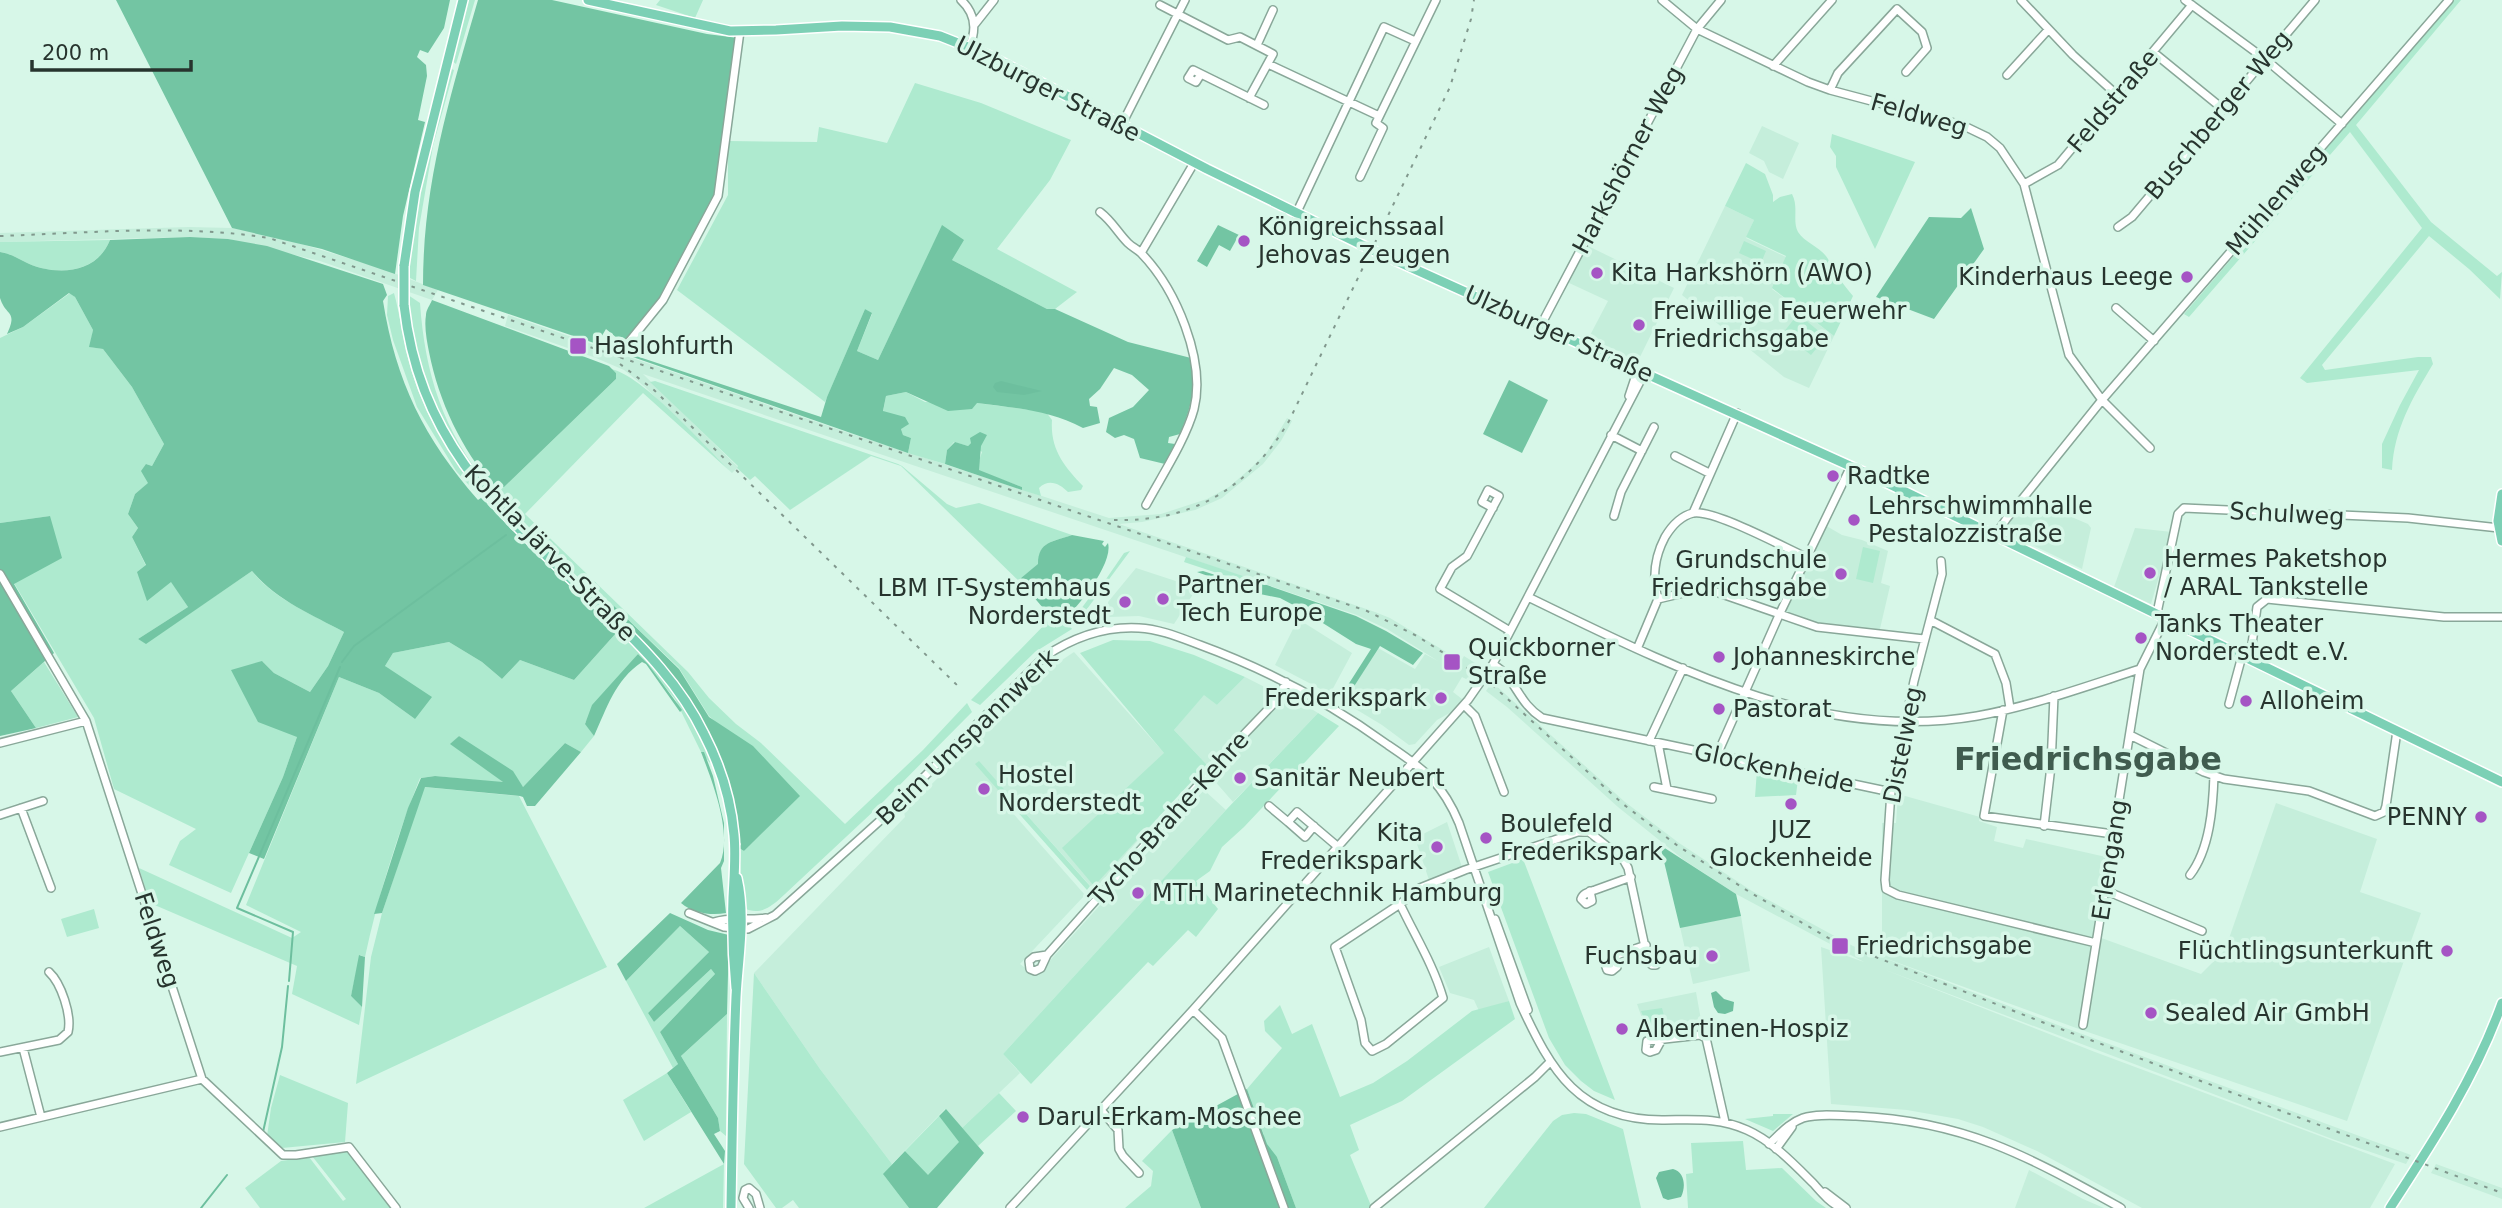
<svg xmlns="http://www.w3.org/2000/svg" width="2502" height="1208" font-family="'DejaVu Sans',sans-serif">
<rect width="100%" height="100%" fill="#d7f7e8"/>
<path fill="#c5eedb" d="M1762 126 1799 143 1783 179 1769 172 1764 161 1749 153Z
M1725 206 1754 220 1746 238 1786 257 1772 289 1834 336 1809 388 1784 377 1682 295Z
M189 227 232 228 271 235 378 267 438 290 432 300 320 261 228 239 190 237 0 242V233Z
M1586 245 1674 288 1637 363 1587 341 1608 301 1567 282Z
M508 315 846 432 1109 518 1161 514 1207 499 1229 487 1252 467 1267 452 1287 418 1292 421 1281 441 1263 464 1222 498 1195 510 1142 522 1119 524 1375 612 1390 618 1461 661 1464 656 1483 668 1474 683 1462 677 1453 692 1462 699 1455 710 1437 720 1415 744 1409 745 1382 725 1344 702 1378 648 1415 669 1425 654 1438 661 1387 629 1357 615 643 374 738 467 732 473 645 387 624 370 596 358 505 326Z
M2025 497 2088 524 2091 528 2082 569 2006 532 2007 524Z
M1823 524 1842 535 1862 540 1888 551 1881 583 1890 586 1879 633 1817 627 1780 613Z
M2135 528 2172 532 2151 604 2114 587Z
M1136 568 1197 588 1174 624 1139 616 1109 617 1108 602Z
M1298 619 1352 653 1330 694 1275 665Z
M1074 652 1190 782 1094 890 1009 795 1003 802 1085 895 1020 964 1036 976 1204 790 1226 810 1003 1054 1020 1073 962 1128 945 1109 892 1164 820 1069 754 973 905 817 904 812 1041 674Z
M1245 677 1286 698 1297 700 1318 713 1233 802 1213 779 1207 765 1174 730 1204 694 1217 705Z
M1492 682 1625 802 1679 843 1752 891 1853 946 2063 1027 2411 1155 2406 1164 2335 1140 1883 969 2095 1052 2395 1164 2370 1208H2142L2037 1151 1983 1127 1958 1119 1907 1110 1831 1104 1821 947 1864 962 1736 894 1684 860 1618 807 1507 707 1486 691Z
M1898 794 1980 817 1979 821 1997 827 1994 841 2023 848 2026 839 2106 857 2093 935 2201 974 2225 950 2276 803 2377 839 2360 892 2421 913 2347 1121 2079 1029 1882 957V823H1896Z
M1447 822 1462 867 1429 880 1415 838Z
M1741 916 1750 971 1693 984 1680 927Z
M1489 947 1509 1001 1479 1011 1474 1000 1450 993 1439 967Z
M1696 992 1703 1031 1649 1038 1637 1004Z
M2436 1164 2502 1188V1199L2431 1173Z
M2029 1170 2083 1199 2104 1208H2015Z"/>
<path fill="#aeeacf" d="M468 0H475L456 64 451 60Z
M660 0H703L695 18 656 5Z
M2454 0H2461L2356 125 2431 222 2497 276 2502 272 2500 299 2469 269 2429 236 2322 365 2325 370 2418 357H2431L2433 364C2412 399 2394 429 2392 470L2382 468V444L2400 405 2419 370 2307 383 2300 378 2422 228 2350 132 2189 317 2184 314Z
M449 68 454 70 433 146 419 228 416 281 408 277C407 206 431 136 449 68Z
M915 83 981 103 1071 140 1050 180 997 249 1077 292 1055 309H1047L952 260 942 226 878 360 857 351 872 314 865 309 825 402 677 290 728 195V141L817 142 819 127 887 143Z
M1832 134 1915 162 1875 249 1836 167V156L1830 147Z
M1746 163 1765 174 1773 195V202L1780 197 1792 194C1799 207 1792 221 1798 232 1805 243 1822 248 1828 259 1834 272 1843 284 1853 296L1834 336 1772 288 1786 256 1746 237 1754 220 1725 206Z
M110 240C99 268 69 275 41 268 26 265 15 254 0 252V242Z
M1744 241 1766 251 1761 263 1739 253Z
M70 293 75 297 93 330 90 347 103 349 132 387 164 444 152 466 146 464 149 483 135 494 128 514 138 528 132 537 146 566 147 600 171 581 188 607 138 639 146 643 252 571C275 600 312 614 344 632L328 666 310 692 274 673 262 661 297 737 283 777 231 893 169 865 180 841 196 829 114 789 94 718 14 583 50 516 0 523V338L23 327Z
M394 293C400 315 403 339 409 362 422 411 448 453 480 492L478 495 456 471 417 407 393 340 387 315 388 296Z
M408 295 420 303C425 374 443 431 489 486L487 488H485L441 424 417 364 407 304Z
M1798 314 1826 337 1811 355 1783 333Z
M611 369C641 374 707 448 732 473L643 393 525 514 688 672 709 698 736 724 761 743 845 824 923 750 967 703 972 712 877 808 785 894C771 907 761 916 743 908L739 848 744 851 799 796 709 716 679 668 614 606 660 662 517 521 490 490 494 487H504L616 379V373Z
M655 381 898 464 902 466 947 504 956 508 979 503 1072 535C1053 542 1038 541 1039 564L1021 578 1026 588 901 466 871 456 790 510 755 476 750 480 737 468 738 466 650 382Z
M906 392 925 402 977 403 1046 412 1052 420C1050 449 1064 466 1083 486L1081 490 1068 492C1060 484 1049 478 1039 488L1041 496 1022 490V487L979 471 978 464 982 452 971 443 968 446 954 442 947 450 945 464 908 453 911 438 903 435 901 429 883 412 886 396Z
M483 497 652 663C676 692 695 723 710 758V763L701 752 675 699 638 654 585 723 594 736 581 752 565 743 523 787 459 736 451 744 505 783 435 776 420 778C397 836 378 896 365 957L360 955 351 996 362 1007 359 1025 292 994 297 966 150 903 139 868 292 938 301 932 246 905 339 677 379 693 415 719 385 666 393 653 449 642 482 662 502 679 520 660 574 680 617 632 481 499 478 500Z
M1863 547 1880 551 1873 583 1856 579Z
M1130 551 1087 609 1079 625 1075 617 1101 582H1104L1124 553Z
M1186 557 1255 580 1253 585 1184 562Z
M1051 618 1055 622V627L1068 618 1066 621 1072 629 1035 652 980 705 971 700Z
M1113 640 1150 641 1194 655 1245 677 1217 705 1204 695 1174 730 1207 765 1094 886 1062 848 1164 753 1080 653Z
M44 662 78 717 36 728 11 691Z
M1318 713 1339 726 1244 827 1222 847 1210 871 1196 881 1218 909 1196 937 1188 930 1153 966 1148 962 1031 1084 1003 1054 1226 810Z
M979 761 1090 886 1087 890 975 764Z
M1757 770 1798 779 1796 795 1755 797Z
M424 787 519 796 607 967 356 1084 371 957 382 913Z
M1523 859 1615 1100 1594 1091 1581 1081 1565 1065 1549 1038 1488 872Z
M94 909 99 928 67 937 61 919Z
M680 926 709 952 648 1013 654 1022 711 969 715 974 660 1032 678 1064 673 1068 626 981Z
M754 973 820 1069 892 1164 884 1175 909 1208H799L793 1200 782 1208H776L744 1164Z
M1509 1001 1515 1019 1402 1101 1350 1125 1359 1150 1350 1155 1372 1208H1296L1277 1157 1262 1146 1264 1135 1247 1089 1282 1048 1265 1031 1264 1021 1280 1005 1292 1034 1312 1024 1340 1097 1373 1083 1407 1061 1472 1011Z
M1662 1008 1669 1035H1651L1641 1011Z
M727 1014 726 1136 720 1131 718 1118 681 1056Z
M667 1073 691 1112 644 1141 623 1100Z
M280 1075 348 1103 345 1142 282 1148 267 1136 271 1108Z
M999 1093 1016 1111 978 1146 962 1128Z
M1574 1113 1586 1114 1623 1129 1641 1208H1484L1553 1121 1562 1115Z
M1773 1114H1793L1773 1131 1745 1119 1773 1116Z
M939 1116 960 1142 928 1176 905 1151Z
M1172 1130 1201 1208H1125L1151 1186 1153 1171 1142 1161Z
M1743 1141 1746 1170 1782 1168 1816 1201 1826 1208H1688L1686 1174 1693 1173 1691 1143Z
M347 1150 392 1208H260L245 1188 281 1161 309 1157 343 1201 346 1199 312 1156Z
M724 1164 723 1208H644Z"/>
<path fill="#73c5a3" d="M116 0H450L444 28 428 53 420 50 417 57 426 65 427 76 418 120 425 122 403 216 395 274 322 249 232 228Z
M478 0H552L707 34 738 38 720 185 662 299 623 343 606 329 597 344 423 285C423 183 450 96 478 0Z
M1971 208 1984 249 1934 319 1876 297 1929 217 1961 218Z
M942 225 964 240 952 260 1047 309H1055L1128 342 1191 358C1197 386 1191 408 1180 434L1169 437 1168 443 1175 444 1165 464 1140 458 1134 439 1124 435 1115 438 1106 432 1109 418 1133 407 1149 390 1132 375 1114 368 1100 389 1089 399 1090 406 1097 407 1100 423 1083 428C1050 410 1014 408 977 403L972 409 948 411 906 392 886 396 883 411 905 417 909 424 901 429 903 435 911 438 908 453 627 355 630 354 821 417 827 397 865 309 872 313 857 351 878 360Z
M1218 225 1239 235 1230 251 1219 245 1207 267 1197 261Z
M190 237 228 239 267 246 383 284 387 295 383 301C396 382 424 438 478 500L481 498 617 632 574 680 520 660 502 679 482 662 449 642 393 653 385 666 432 697 415 719 379 693 339 677 264 859 249 853 283 777 297 737 258 722 231 670 262 661 274 673 310 692 328 666 344 632C312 615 276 600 252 571L146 644 138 639 188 607 171 582 147 601 137 572 146 565 132 537 138 528 128 514 135 494 148 483 141 471 146 464 152 466 164 444 132 387 103 349 89 347 93 330 75 297 69 293 23 327 7 334C18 310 6 317 0 298 0 288 0 264 0 252 15 254 26 265 41 268 70 275 99 268 110 240Z
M432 300 609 366 616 373V379L504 487H494C461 448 439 402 429 352 427 341 424 327 426 315 426 310 430 305 432 300Z
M1509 380 1548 400 1522 453 1483 434Z
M980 432 987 435 981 446 979 470 1022 487V490L945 464 947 450 955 442 968 446 971 443 970 438Z
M50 516 62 558 14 584 54 653 11 691 36 728 0 736V523Z
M1072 535 1104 541 1102 544 1105 547 1108 543C1114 565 1072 615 1055 628V622L1026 588 1021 578 1038 564C1038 541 1053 542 1072 535Z
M1203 571 1252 587 1258 582 1356 616 1386 631 1423 653 1413 665 1380 646 1344 702 1339 699 1371 649 1356 644 1299 608 1280 598 1255 593 1197 572Z
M614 606 679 669 709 717 753 746 800 796 744 851 739 848 741 844 738 840 728 791 676 683 649 647 613 611Z
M638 654 648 664 682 710 680 712 646 664 642 662C615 680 607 708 594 736L585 724 592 705Z
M459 736 513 771 523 787 565 743 581 752 535 806H527L523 797 520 796 425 787 382 913 374 914 408 808 421 778 435 776 503 782 450 744Z
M701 752H704L713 776 724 823V861L721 868 726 913C711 916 693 913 681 903L720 863C733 833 712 781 701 752Z
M1660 845 1736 894 1741 916 1680 928Z
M670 913 708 930 729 935 727 1014 681 1056 718 1118 720 1131 714 1134 725 1151 724 1164 667 1073 678 1064 660 1032 715 974 711 969 654 1022 648 1013 709 952 680 926 626 981 617 964Z
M359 955 365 957 362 1007 351 996Z
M1247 1089 1267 1144 1277 1157 1296 1208H1201L1172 1130Z
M946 1109 984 1153 937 1208H909L883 1174 905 1151 928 1175 959 1142 939 1116Z"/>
<path fill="#6dbf9e" d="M1001 381 1042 391 1024 395 997 392 993 387 995 383Z
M1716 991 1724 999 1734 1002 1733 1011 1725 1014 1718 1013 1714 1007 1711 993Z
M1673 1169C1685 1172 1686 1187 1681 1197L1668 1200 1663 1198 1656 1178 1659 1172Z"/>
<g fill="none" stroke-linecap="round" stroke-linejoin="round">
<path stroke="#6dbf9e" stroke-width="2" d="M342 662 354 646 506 535
M289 981 293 932 237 908 340 667
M263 1132 282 1047 288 986
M201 1208 227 1175"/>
<defs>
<path id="minor" d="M961 0C975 13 977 30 969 47
M1662 0 1697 29 1808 82 1830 90 1962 125 1987 137 2000 148 2024 184 2069 355 2102 400 2150 448
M2021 0 2073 55 2117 95
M2185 0 2265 59 2342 124
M1160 5 1228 40 1240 37 1273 54 1249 98
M975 24 994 0
M1257 45 1273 10
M2153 52 2223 109
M1268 64 1379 116
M1773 66 1832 0
M1201 74 1196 82 1188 78 1193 70 1264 105
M2007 75 2048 30
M1830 90 1838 73 1897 9 1922 32 1927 48 1906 72
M1121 126 1185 0
M1360 177 1383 128 1376 123 1436 0
M2024 184 2058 165 2192 5
M1100 212C1112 221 1118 233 1128 243 1132 247 1137 249 1141 253 1176 289 1206 360 1194 409 1186 439 1161 477 1146 505
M1296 214 1384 27 1415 41
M2118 227 2132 217 2315 0
M1141 253 1194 163
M2116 308 2154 341
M1541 325 1697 29 1721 0
M620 353 663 300 718 196 740 31
M1629 396 1638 369
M1611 435 1642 451
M1675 456 1709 473
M1493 508 1482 502 1488 490 1499 496 1467 556 1452 567 1440 589 1510 631
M1693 513 1737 413
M1614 516 1621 492 1654 427
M1996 534 2007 518 2102 400 2449 0
M1941 561 1942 574 1914 681 1891 792 1885 880 1886 889 1898 895 2096 943
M0 574 86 721 202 1079 283 1155H296L349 1147 396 1208
M1528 597C1667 664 1818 744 1977 716 2032 706 2087 686 2140 669
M1658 599C1652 577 1654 558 1665 537 1671 527 1681 516 1693 513 1714 509 1785 548 1808 558
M2157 613 2178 514 2184 508 2408 518 2499 528
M1930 620 1995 654 2006 683 2010 708
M1637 649 1658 599 1700 589 1719 593 1817 627 1924 639
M2247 658 2252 644 2257 607 2267 599 2444 617H2502
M1493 664C1517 679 1517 702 1542 718L1891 792
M2229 704 2242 656
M1464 705 1475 716 1504 792
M2003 710 1984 816 2113 834
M2130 735 2204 772 2224 779 2309 791 2375 816 2384 812 2386 806 2397 731
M1649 741 1683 668
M0 743 86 721
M1658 743 1667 789
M1717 755 1780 613 1851 466
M1654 787 1712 799
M1269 806 1288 822 1297 812 1337 846
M21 808 51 888
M0 815 43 801
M1288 822 1305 837 1314 826
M2044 826 2051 766 2054 696
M2190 875C2210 849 2213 807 2214 775
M2104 890 2202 931
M1590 891 1592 901 1586 904 1581 899C1583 893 1589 892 1595 890L1631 877
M1400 904C1415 936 1433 964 1443 998L1386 1044 1372 1051 1365 1043 1361 1020 1335 947 1400 904 1420 888 1465 870 1578 832H1589L1623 859 1628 868 1648 961 1652 965H1656L1659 961 1657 956 1647 954
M689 913 724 927 748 929 775 915 884 817 1044 657C1072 638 1105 626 1139 628 1160 629 1181 638 1200 645 1268 670 1330 703 1388 745 1403 755 1418 765 1431 778 1443 791 1452 806 1459 823L1520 1003C1551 1071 1579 1120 1662 1120 1692 1120 1719 1117 1747 1130 1772 1141 1794 1164 1813 1183 1822 1193 1829 1202 1841 1208
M1495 919 1528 1010
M714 922C732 916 749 921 766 918
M1047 955 1034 957 1029 961 1030 969 1035 971 1041 968 1047 955 1232 747 1278 699 1286 682
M1614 957 1617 967 1612 971 1607 970 1605 964C1613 954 1633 950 1646 945
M1193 1010 1222 1038 1284 1208
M2083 1025 2140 669 2166 617
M1662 1039 1656 1050 1650 1052 1646 1050 1647 1041 1700 1035 1706 1038 1725 1122
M23 1048 41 1117
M0 1052 59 1040 68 1032C72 1015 61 983 49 972
M1101 1110 1118 1130 1119 1149 1123 1156 1139 1173
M0 1127 202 1079
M1769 1144C1780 1134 1789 1123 1803 1118 1819 1113 1840 1116 1856 1116 1966 1121 2029 1157 2121 1208
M1776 1149 1792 1127
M1825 1192 1846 1208
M749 1208 743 1198 745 1190 749 1188 756 1194 760 1208
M1010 1208 1193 1010 1468 700 1493 664 1645 372
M1374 1208 1535 1077 1550 1062"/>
<path id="major" d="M588 0 730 31 776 30 842 26 890 27 940 36 988 55 1207 169 1360 244
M1381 254 1881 480 2502 782
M404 266 415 192 463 0
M404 305C420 449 507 518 605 611 643 647 681 686 704 734 720 765 731 800 734 835 736 856 734 877 733 898 732 928 733 958 736 988
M2502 494 2498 521 2502 541
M731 1208C732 1138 733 1067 736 997 738 957 746 918 737 878
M2390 1208C2433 1142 2475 1078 2502 1003"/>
</defs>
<use href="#minor" stroke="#89a799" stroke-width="10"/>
<use href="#major" stroke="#fff" stroke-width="12"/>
<use href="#minor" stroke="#fff" stroke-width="7"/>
<use href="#major" stroke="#7cd0b5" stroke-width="9"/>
<path stroke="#81988d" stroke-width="2" stroke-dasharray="3.5 7" stroke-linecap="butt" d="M0 236C89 233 181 224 269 238L1367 611 1417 636 1489 682 1623 804 1678 846 1751 893 1832 940 2042 1022 2502 1193
M620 364 654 390 959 687
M1114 520C1193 522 1249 488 1289 421L1450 87 1471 19 1474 0"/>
<defs>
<path id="major-bridge" d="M1360 244 1381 254
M404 266V305"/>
</defs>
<use href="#major-bridge" stroke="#fff" stroke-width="12" stroke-linecap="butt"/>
<use href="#major-bridge" stroke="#7cd0b5" stroke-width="9"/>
</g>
<g fill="#a554c4" stroke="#d7f7e8" stroke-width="2.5">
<circle cx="1244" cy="241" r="7"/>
<circle cx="1597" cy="273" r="7"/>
<circle cx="2187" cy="277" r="7"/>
<circle cx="1639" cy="325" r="7"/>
<rect x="569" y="337" width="18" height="18" rx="3.5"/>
<circle cx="1833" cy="476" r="7"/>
<circle cx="1854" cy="520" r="7"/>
<circle cx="2150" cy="573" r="7"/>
<circle cx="1841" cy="574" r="7"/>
<circle cx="1163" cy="599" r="7"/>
<circle cx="1125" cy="602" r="7"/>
<circle cx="2141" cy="638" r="7"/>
<circle cx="1719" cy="657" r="7"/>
<rect x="1443" y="653" width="18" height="18" rx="3.5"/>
<circle cx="1441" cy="698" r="7"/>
<circle cx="2246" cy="701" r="7"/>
<circle cx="1719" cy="709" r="7"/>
<circle cx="1240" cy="778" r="7"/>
<circle cx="984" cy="789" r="7"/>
<circle cx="1791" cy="804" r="7"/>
<circle cx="2481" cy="817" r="7"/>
<circle cx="1486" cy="838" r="7"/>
<circle cx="1437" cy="847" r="7"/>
<circle cx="1138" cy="893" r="7"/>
<rect x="1831" y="937" width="18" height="18" rx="3.5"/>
<circle cx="2447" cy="951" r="7"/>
<circle cx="1712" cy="956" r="7"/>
<circle cx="2151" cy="1013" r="7"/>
<circle cx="1622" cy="1029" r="7"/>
<circle cx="1023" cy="1117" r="7"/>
</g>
<g text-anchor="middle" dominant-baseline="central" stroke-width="7" stroke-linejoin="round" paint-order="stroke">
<g font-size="24" fill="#27342e" stroke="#d7f7e8">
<text transform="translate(1048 89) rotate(27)">Ulzburger Straße</text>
<text transform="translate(2113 101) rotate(-50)">Feldstraße</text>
<text transform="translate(1919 115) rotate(16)">Feldweg</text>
<text transform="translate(2218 115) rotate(-50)">Buschberger Weg</text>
<text transform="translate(1628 160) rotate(-62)">Harkshörner Weg</text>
<text transform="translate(2276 200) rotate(-49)">Mühlenweg</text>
<text transform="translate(1559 334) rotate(24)">Ulzburger Straße</text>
<text transform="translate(2287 514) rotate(3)">Schulweg</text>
<text transform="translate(550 553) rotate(46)">Kohtla-Järve-Straße</text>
<text transform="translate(967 737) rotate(-44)">Beim Umspannwerk</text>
<text transform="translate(1903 745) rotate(-79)">Distelweg</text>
<text transform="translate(1774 768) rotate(12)">Glockenheide</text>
<text transform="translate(1169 819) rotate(-48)">Tycho-Brahe-Kehre</text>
<text transform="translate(2110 860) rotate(-81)">Erlengang</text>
<text transform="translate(157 940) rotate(72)">Feldweg</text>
</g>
<g font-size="24" fill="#27342e" stroke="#d7f7e8" text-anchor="start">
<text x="1258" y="227">Königreichssaal<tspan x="1258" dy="28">Jehovas Zeugen</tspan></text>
<text x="1611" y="273">Kita Harkshörn (AWO)</text>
<text x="2173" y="277" text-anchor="end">Kinderhaus Leege</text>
<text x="1653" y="311">Freiwillige Feuerwehr<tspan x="1653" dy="28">Friedrichsgabe</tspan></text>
<text x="594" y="346">Haslohfurth</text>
<text x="1847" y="476">Radtke</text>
<text x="1868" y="506">Lehrschwimmhalle<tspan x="1868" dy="28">Pestalozzistraße</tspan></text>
<text x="2164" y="559">Hermes Paketshop<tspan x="2164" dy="28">/ ARAL Tankstelle</tspan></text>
<text x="1827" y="560" text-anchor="end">Grundschule<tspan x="1827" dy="28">Friedrichsgabe</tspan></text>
<text x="1177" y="585">Partner<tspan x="1177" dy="28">Tech Europe</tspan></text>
<text x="1111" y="588" text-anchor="end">LBM IT-Systemhaus<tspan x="1111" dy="28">Norderstedt</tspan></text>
<text x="2155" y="624">Tanks Theater<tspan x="2155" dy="28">Norderstedt e.V.</tspan></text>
<text x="1468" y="648">Quickborner<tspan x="1468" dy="28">Straße</tspan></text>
<text x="1733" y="657">Johanneskirche</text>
<text x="1427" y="698" text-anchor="end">Frederikspark</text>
<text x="2260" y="701">Alloheim</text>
<text x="1733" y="709">Pastorat</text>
<text x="998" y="775">Hostel<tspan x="998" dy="28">Norderstedt</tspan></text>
<text x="1254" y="778">Sanitär Neubert</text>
<text x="2467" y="817" text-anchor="end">PENNY</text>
<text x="1500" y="824">Boulefeld<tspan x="1500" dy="28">Frederikspark</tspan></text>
<text x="1791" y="830" text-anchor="middle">JUZ<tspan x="1791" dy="28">Glockenheide</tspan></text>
<text x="1423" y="833" text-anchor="end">Kita<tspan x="1423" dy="28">Frederikspark</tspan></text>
<text x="1152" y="893">MTH Marinetechnik Hamburg</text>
<text x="1856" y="946">Friedrichsgabe</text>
<text x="2433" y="951" text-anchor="end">Flüchtlingsunterkunft</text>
<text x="1698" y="956" text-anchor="end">Fuchsbau</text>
<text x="2165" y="1013">Sealed Air GmbH</text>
<text x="1636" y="1029">Albertinen-Hospiz</text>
<text x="1037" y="1117">Darul-Erkam-Moschee</text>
</g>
<g font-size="32" font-weight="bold" fill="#405c4f" stroke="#d7f7e8">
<text x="2088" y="759">Friedrichsgabe</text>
</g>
</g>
<path d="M32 60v10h159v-10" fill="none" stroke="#27342e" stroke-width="3.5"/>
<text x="42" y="60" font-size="21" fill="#27342e" stroke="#d7f7e8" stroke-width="5" paint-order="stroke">200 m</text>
</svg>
